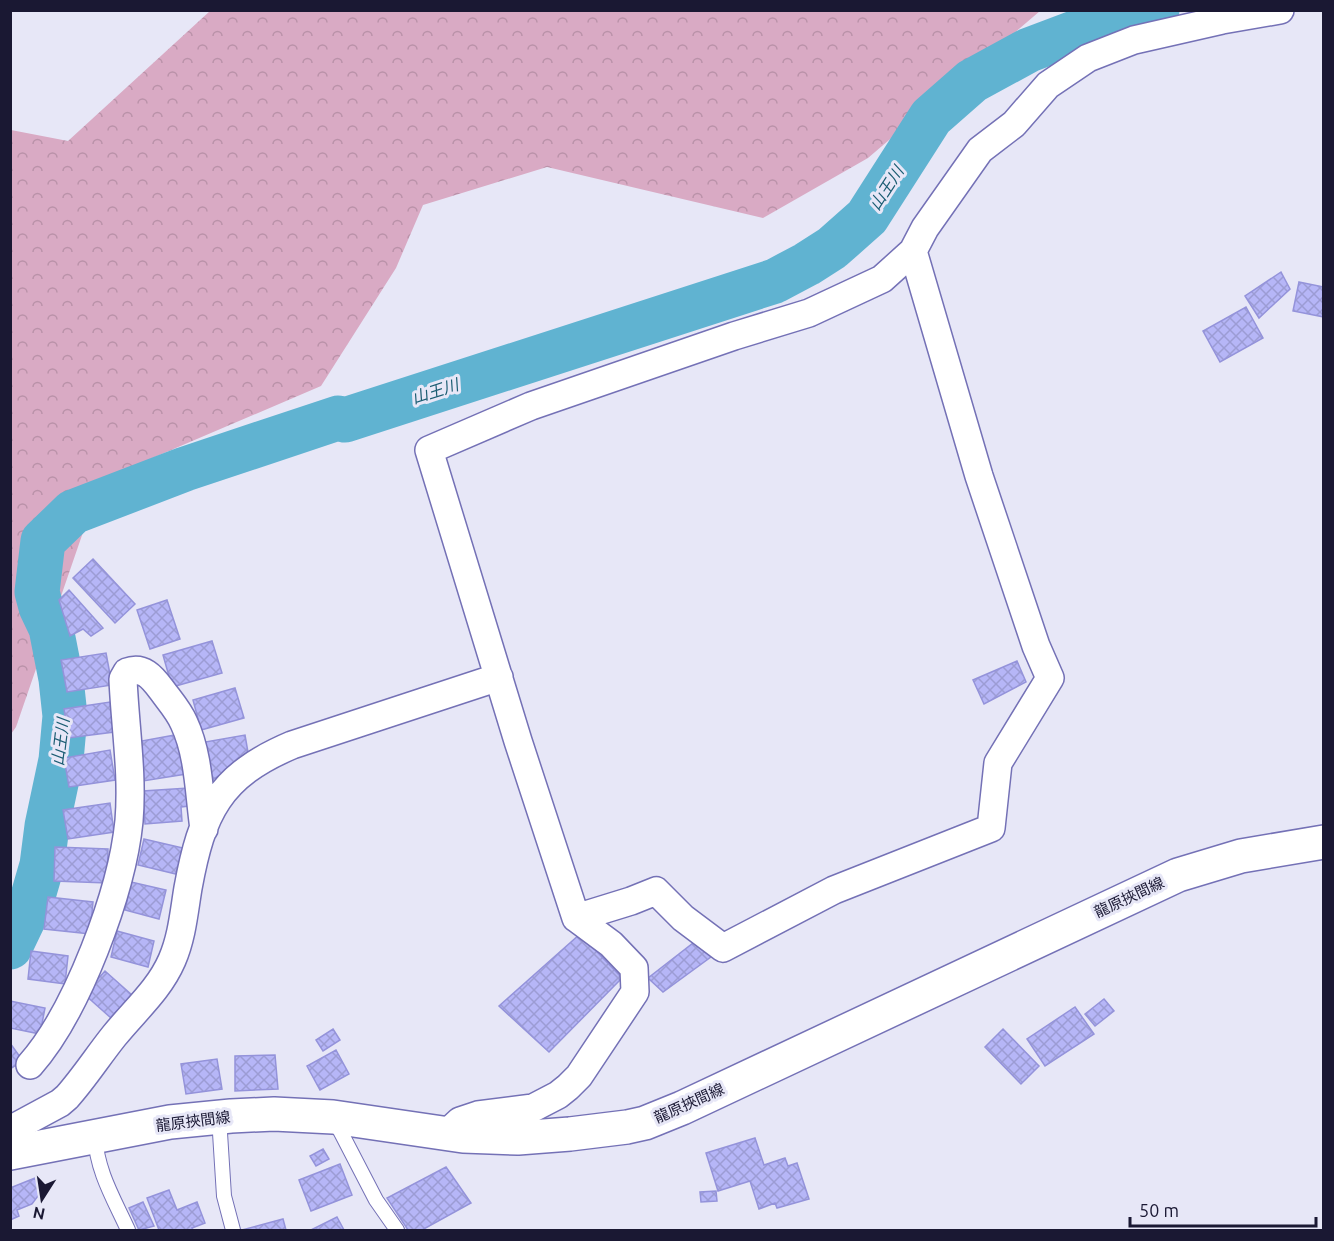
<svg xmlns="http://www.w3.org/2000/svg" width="1334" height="1241" font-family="Ubuntu,'Noto Sans JP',sans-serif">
<defs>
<pattern id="forest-crowns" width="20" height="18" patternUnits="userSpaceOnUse" patternTransform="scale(1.5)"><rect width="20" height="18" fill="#d9aac4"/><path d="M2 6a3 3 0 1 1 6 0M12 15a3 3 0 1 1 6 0" fill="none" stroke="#ba92a9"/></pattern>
<pattern id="building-cross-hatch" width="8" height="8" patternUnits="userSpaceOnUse" patternTransform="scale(1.5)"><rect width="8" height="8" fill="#b6b6f7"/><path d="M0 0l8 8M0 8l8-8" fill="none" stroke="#9c9cd4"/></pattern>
</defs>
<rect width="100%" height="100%" fill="#e7e7f7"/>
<path fill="url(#forest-crowns)" d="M210 11H1040L868 158 763 218 547 167 423 205 396 268 321 386 101 480 16 727 11 734V130L68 141Z"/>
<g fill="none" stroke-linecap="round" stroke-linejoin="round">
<path stroke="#60b3d1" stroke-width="45" d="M10 947 31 903 42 865 47 826 61 760 65 716 61 679 51 628 41 607 37 592 43 541 73 512 185 469 338 418 345 420 775 281 807 264 832 248 867 217 931 117 972 81 1029 50 1098 24 1157 10"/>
</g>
<path fill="url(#building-cross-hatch)" stroke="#9493da" stroke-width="1.5" d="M1281 272 1290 289 1259 318 1245 296Z
M1299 282 1324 287V317L1293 311Z
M1246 307 1263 338 1220 362 1203 331Z
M93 559 135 604 115 623 73 578Z
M69 590 103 628 91 636 83 629 70 636 59 600Z
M167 600 180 639 150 649 137 610Z
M212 641 222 673 172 687 163 655Z
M106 653 112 685 67 692 61 660Z
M1017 661 1026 682 984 704 973 680Z
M235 688 244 718 201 730 193 700Z
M110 702 114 732 68 738 64 709Z
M186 733V774L143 781 136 742Z
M245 735 249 758 212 780 205 742Z
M110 750 115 780 69 787 64 758Z
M188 788 189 806 181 807 182 821 145 824 143 791Z
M110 803 114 832 68 839 63 810Z
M144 839 183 848 176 874 138 865Z
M55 847 108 849 107 883 54 881Z
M131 882 166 890 159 919 125 910Z
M48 897 93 902 90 934 44 929Z
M117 931 154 941 148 967 111 957Z
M580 934 622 978 549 1052 499 1006Z
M697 940 715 954 663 992 648 978Z
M31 951 68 956 65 984 28 979Z
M105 971 132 995 111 1018 84 994Z
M1104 999 1114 1011 1095 1026 1085 1014Z
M10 1001 45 1008 40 1034 10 1028Z
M1075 1007 1094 1034 1045 1066 1027 1039Z
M333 1029 340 1040 323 1051 316 1040Z
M1003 1029 1039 1066 1021 1084 985 1047Z
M10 1043 23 1061 10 1069Z
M336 1050 349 1074 320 1090 307 1066Z
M275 1055 278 1089 235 1091V1056Z
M217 1059 222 1089 186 1094 181 1064Z
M755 1138 764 1165 785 1158 788 1166 797 1163 809 1199 777 1208 775 1203 759 1209 750 1181 718 1191 706 1153Z
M323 1149 329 1159 316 1166 310 1156Z
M340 1164 352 1195 311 1211 299 1180Z
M446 1167 471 1203 422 1230H408L387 1198Z
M35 1178 41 1192 32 1204 17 1210 19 1216 10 1220V1188Z
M169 1190 177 1210 197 1202 205 1223 192 1228 193 1230H159L147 1198Z
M716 1191 717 1201 701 1202 700 1192Z
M143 1202 154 1226 139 1230 129 1208Z
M337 1217 344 1230H311Z
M283 1219 286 1230H242Z"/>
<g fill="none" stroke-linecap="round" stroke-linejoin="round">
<defs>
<path id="service" d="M219 1117 224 1196 233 1230
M334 1119 376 1200 397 1230
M95 1136C97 1172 114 1199 128 1230"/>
<path id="minor" d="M576 918 631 901 656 891 683 918 723 948 834 890 991 828 998 763 1050 678 1036 646 979 476 913 251
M30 1065C77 1012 122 892 129 821 133 774 125 726 123 679L127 672C143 666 152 677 161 689 169 700 179 711 184 723 199 755 199 794 204 829
M10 1130 60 1103 67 1097C84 1078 98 1056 114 1036 135 1010 159 990 172 960 182 937 184 912 188 888 202 812 219 776 292 745L499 677
M446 1134 460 1121 478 1115 533 1108 558 1095 568 1087 579 1076 635 992 634 968 611 944 576 918 518 741 429 450 531 406 734 336 809 313 882 279 913 251 925 228 980 150 1014 124 1048 85 1088 58 1134 40 1222 20 1280 10"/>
<path id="secondary" d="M10 1153 170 1122 231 1116 274 1114 333 1117 463 1136 518 1138 570 1134 627 1127 645 1123 682 1108 1178 875 1241 856 1324 842"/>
</defs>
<use href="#service" stroke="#7471b6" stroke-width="16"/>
<use href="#minor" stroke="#7471b6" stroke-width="30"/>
<use href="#secondary" stroke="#7471b6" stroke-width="36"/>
<use href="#service" stroke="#fff" stroke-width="14"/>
<use href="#minor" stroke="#fff" stroke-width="27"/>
<use href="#secondary" stroke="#fff" stroke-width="33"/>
</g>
<g text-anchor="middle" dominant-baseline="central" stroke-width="6" stroke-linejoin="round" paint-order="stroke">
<g font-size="15" fill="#1a1833" stroke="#e7e7f7">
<text transform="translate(1129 897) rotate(-25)">龍原挾間線</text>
<text transform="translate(689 1103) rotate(-24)">龍原挾間線</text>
<text transform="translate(193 1121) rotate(-7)">龍原挾間線</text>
</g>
<g font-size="16" font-style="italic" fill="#1a5c72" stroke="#e7e7f7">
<text transform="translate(886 188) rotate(-57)">山王川</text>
<text transform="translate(435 391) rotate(-18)">山王川</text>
<text transform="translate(60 742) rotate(-83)">山王川</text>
</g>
</g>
<rect width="1334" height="1241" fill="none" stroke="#1a1833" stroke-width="24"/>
<g transform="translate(42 1199) rotate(192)" stroke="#e7e7f7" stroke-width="4.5" paint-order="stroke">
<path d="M0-4.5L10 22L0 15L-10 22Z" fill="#1a1833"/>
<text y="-9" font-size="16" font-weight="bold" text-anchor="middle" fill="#1a1833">N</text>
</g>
<path d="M1130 1217v9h186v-9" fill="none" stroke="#1a1833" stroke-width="3"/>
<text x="1139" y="1217" font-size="18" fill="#1a1833" stroke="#e7e7f7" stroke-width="4.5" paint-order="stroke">50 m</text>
</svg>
